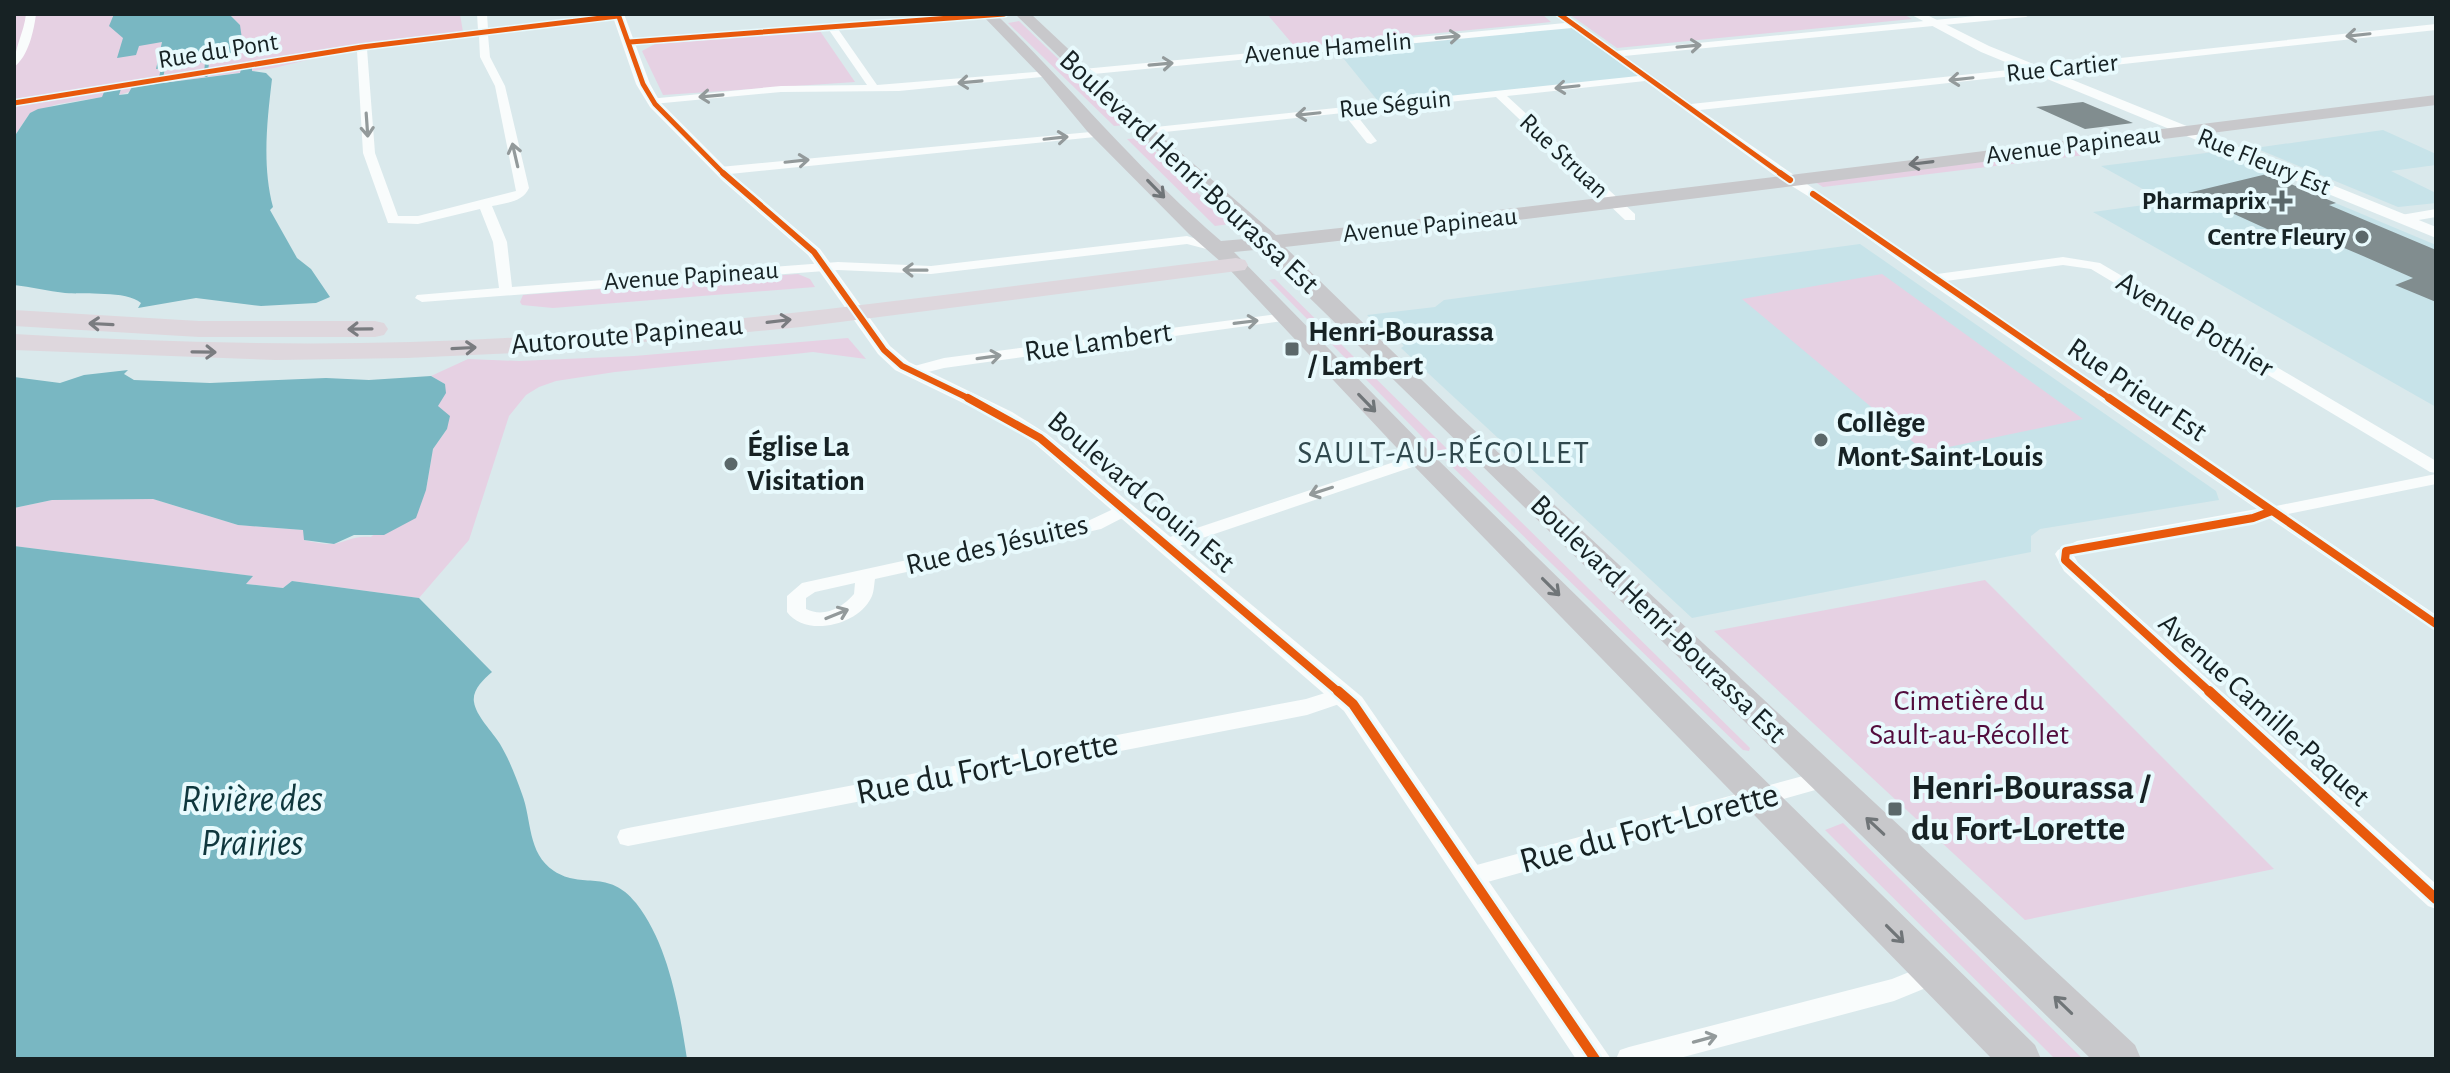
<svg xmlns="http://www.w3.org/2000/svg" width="2450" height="1073" font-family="'Alegreya Sans',sans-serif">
<rect width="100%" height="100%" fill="#dae9ec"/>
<path fill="#c7e3e9" d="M1573 25 1644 78 1382 106 1335 48Z
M2383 130 2436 154V165L2391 171 2436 193V203L2398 207 2255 148Z
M2214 152 2436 245V407L2093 212 2166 202 2101 166Z
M1860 244 2216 491 2219 500 2040 529 2031 536V552L1692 618 1401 348 1404 346 1397 338 1393 339 1367 315 1435 307 1444 300Z"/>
<path fill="#e6d1e3" d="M14 14 115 15 123 38 122 47 162 42 157 69 229 58 240 25 229 14H460L463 32 307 54V60L274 68 154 84 119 95 120 89 105 92 103 97 58 104 30 113 14 137Z
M1267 14H1542L1551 22 1295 47Z
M1569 14H1903L1912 19 1617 48Z
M1019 21 1127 125 1114 126 1008 23Z
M820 31 855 82 663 95 642 51 655 44Z
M1141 138 1230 224 1215 226 1127 139Z
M2075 150 2085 155 1823 187 1815 182Z
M798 274 810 279 815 287 553 308 522 305 520 302 523 295Z
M1882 274 2083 419 1925 452 1742 299Z
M1275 279 1750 748 1749 751 1743 750 1432 447 1269 280Z
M848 338 866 359 813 352 785 355 615 372 556 381 539 387 526 395 509 416 469 540 419 598 292 581 283 588 246 584 252 576 14 546V508L52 500 153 499 238 525 304 530V540C313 542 322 544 331 544 346 543 353 535 371 537L426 490 433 449 447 429 438 406 445 384 431 376 468 359 519 361 634 356Z
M1985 580 2274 869 2025 920 1714 631Z
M1843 823 2083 1059H2055L1825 830Z"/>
<path fill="#79b7c2" d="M114 14H229L240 25 242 39 229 58 156 69 162 42 139 46 136 55 117 58 123 38 109 26Z
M252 68V71L266 73 272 79C267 121 262 166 273 207L270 210 297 258 311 269 330 297 316 303 261 306 196 298 138 308 141 303C126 290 85 295 65 293 48 291 31 287 14 285V137L30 113 38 109 102 97 104 92 121 89 119 95 128 94 132 87 240 73 241 69Z
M128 370 124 374 134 380 210 383 326 378 369 380 431 376 445 384 446 393 438 406 450 416 447 429 433 449 426 490 416 518 384 535H354L334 544 304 540 303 530 238 525 153 499 52 500 14 508V377L60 383 84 375Z
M14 546 253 576 246 584 283 588 292 581 419 598 492 672C483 680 472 690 474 702 476 716 492 731 500 744 509 759 516 777 522 794 532 820 527 853 554 871 583 890 608 868 636 903 669 945 679 1008 687 1059H14Z"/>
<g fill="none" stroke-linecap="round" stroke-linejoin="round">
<path stroke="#79b7c2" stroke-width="4" d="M206 75 207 61
M160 83 163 68"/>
</g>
<path fill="#818d8f" d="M2083 102 2133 123 2085 129 2036 107Z
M2267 174 2336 203 2329 205 2436 250V302L2395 285 2413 278 2363 256 2297 228 2278 234 2188 193Z"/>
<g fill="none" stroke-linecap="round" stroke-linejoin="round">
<path fill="#f9fcfc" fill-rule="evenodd" d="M26 14H36C34 31 28 57 14 67 14 48 24 33 26 14Z
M477 14H487L488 29 611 14 623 16 488 35 490 57 505 86 529 188C523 202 506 203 492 206L507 242 512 287 838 262 931 266 1187 236 1225 248 1218 252 1187 244 931 274 838 270 422 302 415 298 417 295 499 288 493 242 480 209 418 224 388 223 363 153 357 51 14 106V100L362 44 478 30ZM479 36 480 57 495 86 516 191 418 216H398L375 153 367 49Z
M965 14H1009L1004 17 838 29 877 85 1048 71 1052 72V76L899 91 781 92 653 104 649 103V99L781 86 867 85 829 30 630 45 625 42 630 39Z
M1554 14H1565L1616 51 1996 14H2031L2026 17 1624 56 1691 104 2436 24V30L1700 110 1937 274 2063 257 2100 263 2436 461V473L2430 472 2091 269 2063 265 1946 281 2276 506 2436 474V484L2288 514 2436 615V631L2269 518 2082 552 2074 556 2078 563 2436 884V909L2428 906 2064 571 2055 554 2058 550 2077 541 2257 509 1928 282 1824 206 1777 177 1645 81 1507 96 1635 214V220H1625L1496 97 1354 112 1377 141 1371 144 1367 143 1343 113 1146 134 1140 131 1146 128 1638 76 1572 28 1083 75 1078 72 1083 69 1565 23Z
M1101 131 1107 134 1105 136 720 175 714 171 720 167Z
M2436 209V217L2401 223 2395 219 2401 215Z
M1285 313 1290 314V320L944 368 912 376 904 371 907 368 944 358Z
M1421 453 1429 458 1427 462 1173 548 1167 550 1158 544 1161 540Z
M1126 503 1135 509 1132 513 1101 529 875 579C874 585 874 593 871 598 858 625 806 638 787 612V596L802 583 1090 520ZM855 583 854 594C842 608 824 618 806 609V598L815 592Z
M1344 687 1351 690 1354 695 1351 700 1307 715 628 846 620 844 617 837 620 830 628 828 1306 699Z
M1825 770 1833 773 1836 779 1833 785 1473 886 1465 883 1461 876 1465 869 1473 866Z
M1934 962 1943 965 1947 973 1943 981 1894 1001 1676 1059H1616L1620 1050 1629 1047 1892 979Z"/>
<path fill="#f9fcfc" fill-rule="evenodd" d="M612 14H624L650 84 660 102 733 175 820 249 890 346 909 362 1012 412 1047 434 1362 697 1611 1059H1576L1344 711 1033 442 998 420 895 370 878 354 808 255 723 181 650 107 636 84Z
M1910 14H1925L1989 46 2436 227V238L1981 52Z"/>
<path fill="#c8c8cb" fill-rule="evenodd" d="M981 14H996C1072 89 1140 172 1221 241L1256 238 1147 142 1015 14H1031L1159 134 1276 235C1663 193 2049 142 2436 95V105C2052 152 1669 204 1285 247L1458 415 2135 1045 2141 1059H2091L1284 273 1265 249 1234 252 1430 452 2035 1045 2041 1059H1992L1412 464 1229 269 1189 234 1087 131 1042 77Z"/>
<path fill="#ded7dd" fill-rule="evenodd" d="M1236 258 1245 260 1248 265 1245 270 801 327 538 352 407 358 276 360 14 350V334C189 344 363 348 538 336 771 321 1003 286 1236 258Z
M14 310 199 321H375L384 323 388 329 384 335 375 337H199L14 326Z"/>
<defs>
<path id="cycleway-far3" d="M618 14 643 84 655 104 725 175
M1559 14 1783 175
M630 42 1004 14
M14 103 362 47 618 16"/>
<path id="cycleway-far2" d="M723 173 814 252 884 350 902 366 972 400
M1780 173 1790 180
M1813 194 2112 400"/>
<path id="cycleway-far1" d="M968 398 1040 438 1340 693
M2109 398 2436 624
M2211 693 2065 560 2066 551 2253 518 2272 511"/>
<path id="cycleway" d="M1338 691 1353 704 1595 1059
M2209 691 2436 899"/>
</defs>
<use href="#cycleway-far3" stroke="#e8fafd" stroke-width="8"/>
<use href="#cycleway-far2" stroke="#e8fafd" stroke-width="10"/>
<use href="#cycleway-far1" stroke="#e8fafd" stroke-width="13"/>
<use href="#cycleway" stroke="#e8fafd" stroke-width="15"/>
<use href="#cycleway-far3" stroke="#e8590c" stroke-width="5"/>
<use href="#cycleway-far2" stroke="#e8590c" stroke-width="6"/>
<use href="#cycleway-far1" stroke="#e8590c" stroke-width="8"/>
<use href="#cycleway" stroke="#e8590c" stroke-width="10"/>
</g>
<defs><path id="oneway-shaft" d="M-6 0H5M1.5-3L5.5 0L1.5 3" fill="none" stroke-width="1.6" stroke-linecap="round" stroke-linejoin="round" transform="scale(2)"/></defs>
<g stroke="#939a9b">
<use href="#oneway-shaft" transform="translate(2358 35) rotate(174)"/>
<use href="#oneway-shaft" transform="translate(1448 37) rotate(-5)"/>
<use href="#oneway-shaft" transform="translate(1689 46) rotate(-5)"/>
<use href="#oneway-shaft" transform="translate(1161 64) rotate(-5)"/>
<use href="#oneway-shaft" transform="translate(1961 79) rotate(174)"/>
<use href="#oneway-shaft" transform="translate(970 82) rotate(175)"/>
<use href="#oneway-shaft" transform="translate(1567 87) rotate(174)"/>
<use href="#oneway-shaft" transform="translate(711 96) rotate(175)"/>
<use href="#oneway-shaft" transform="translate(1308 114) rotate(174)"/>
<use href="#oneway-shaft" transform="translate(367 125) rotate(86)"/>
<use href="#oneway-shaft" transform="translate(1056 138) rotate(-6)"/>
<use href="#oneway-shaft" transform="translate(515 155) rotate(-103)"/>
<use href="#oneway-shaft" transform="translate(797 161) rotate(-6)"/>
<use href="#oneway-shaft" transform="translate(915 270) rotate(-179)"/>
<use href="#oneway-shaft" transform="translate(1246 322) rotate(-7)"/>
<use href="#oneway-shaft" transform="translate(989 357) rotate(-8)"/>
<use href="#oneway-shaft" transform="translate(1321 491) rotate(162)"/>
<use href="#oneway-shaft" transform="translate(837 614) rotate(-22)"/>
<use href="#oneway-shaft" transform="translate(1705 1039) rotate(-15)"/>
</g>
<g stroke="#707578">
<use href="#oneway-shaft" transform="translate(1921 163) rotate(173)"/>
<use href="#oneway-shaft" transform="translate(1156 189) rotate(46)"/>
<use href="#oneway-shaft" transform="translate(1367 403) rotate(46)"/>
<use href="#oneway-shaft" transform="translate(1551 587) rotate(45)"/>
<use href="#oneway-shaft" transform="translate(1875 826) rotate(-137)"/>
<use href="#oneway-shaft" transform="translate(1895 934) rotate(45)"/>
<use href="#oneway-shaft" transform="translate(2063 1005) rotate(-136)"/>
</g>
<g stroke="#7a7c80">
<use href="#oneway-shaft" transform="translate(779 321) rotate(-7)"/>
<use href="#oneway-shaft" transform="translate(101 324) rotate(-177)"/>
<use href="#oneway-shaft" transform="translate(360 329) rotate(179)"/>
<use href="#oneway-shaft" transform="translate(464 348) rotate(-3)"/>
<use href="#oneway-shaft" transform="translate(204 352) rotate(1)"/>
</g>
<g fill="#5b686a" stroke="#e8fafd" stroke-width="3">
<path d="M2278 189h8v8h8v8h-8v8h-8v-8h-8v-8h8z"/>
<circle cx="2362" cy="237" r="8"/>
<rect x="1284" y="341" width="16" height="16" rx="4"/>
<circle cx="1821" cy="440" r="8"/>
<circle cx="731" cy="464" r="8"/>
<rect x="1887" y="801" width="16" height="16" rx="4"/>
</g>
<g text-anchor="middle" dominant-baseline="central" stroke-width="8" stroke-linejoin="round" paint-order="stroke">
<g font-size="26" fill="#172224" stroke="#e8fafd">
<text transform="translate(1328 48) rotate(-5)">Avenue Hamelin</text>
<text transform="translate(218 51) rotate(-9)">Rue du Pont</text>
<text transform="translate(2062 68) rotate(-6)">Rue Cartier</text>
<text transform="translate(1395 104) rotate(-6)">Rue Séguin</text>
<text transform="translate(2073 145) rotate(-7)">Avenue Papineau</text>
<text transform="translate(1564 156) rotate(43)">Rue Struan</text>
<text transform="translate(2264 162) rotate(22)">Rue Fleury Est</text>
<text transform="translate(1430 225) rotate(-6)">Avenue Papineau</text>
<text transform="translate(691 276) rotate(-4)">Avenue Papineau</text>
</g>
<g font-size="26" font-weight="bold" fill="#172224" stroke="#e8fafd" text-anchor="end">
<text x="2266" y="201">Pharmaprix</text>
<text x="2346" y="237">Centre Fleury</text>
</g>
<g font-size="30" fill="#172224" stroke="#e8fafd">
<text transform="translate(1189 172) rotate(43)">Boulevard Henri-Bourassa Est</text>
<text transform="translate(2195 325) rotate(31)">Avenue Pothier</text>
<text transform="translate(627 335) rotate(-5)">Autoroute Papineau</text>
<text transform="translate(1098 342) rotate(-8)">Rue Lambert</text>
<text transform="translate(2137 390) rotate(34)">Rue Prieur Est</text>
<text transform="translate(1141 492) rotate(40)">Boulevard Gouin Est</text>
<text transform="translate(997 545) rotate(-13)">Rue des Jésuites</text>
<text transform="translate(1658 619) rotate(44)">Boulevard Henri-Bourassa Est</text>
<text transform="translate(2264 710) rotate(42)">Avenue Camille-Paquet</text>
</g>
<g font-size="30" font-weight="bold" fill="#172224" stroke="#e8fafd" text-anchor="start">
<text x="1308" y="332">Henri-Bourassa<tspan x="1308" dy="34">/ Lambert</tspan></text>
<text x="1837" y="423">Collège<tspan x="1837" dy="34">Mont-Saint-Louis</tspan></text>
<text x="747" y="447">Église La<tspan x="747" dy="34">Visitation</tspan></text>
</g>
<g font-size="30" fill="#520d3d" stroke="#e8fafd">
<text x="1969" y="701">Cimetière du<tspan x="1969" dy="34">Sault-au-Récollet</tspan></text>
</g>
<g font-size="32" letter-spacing="2" fill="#31494e" stroke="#e8fafd">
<text x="1444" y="453">SAULT-AU-RÉCOLLET</text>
</g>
<g font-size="36" fill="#172224" stroke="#e8fafd">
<text transform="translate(987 768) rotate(-11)">Rue du Fort-Lorette</text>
<text transform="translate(1649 828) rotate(-15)">Rue du Fort-Lorette</text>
</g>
<g font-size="36" font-weight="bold" fill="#172224" stroke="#e8fafd" text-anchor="start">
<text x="1911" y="788">Henri-Bourassa /<tspan x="1911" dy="41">du Fort-Lorette</tspan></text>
</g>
<g font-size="38" font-style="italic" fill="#0f373d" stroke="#e8fafd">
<text x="252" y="800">Rivière des<tspan x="252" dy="44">Prairies</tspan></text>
</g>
</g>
<rect width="2450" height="1073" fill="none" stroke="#172224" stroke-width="32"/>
</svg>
